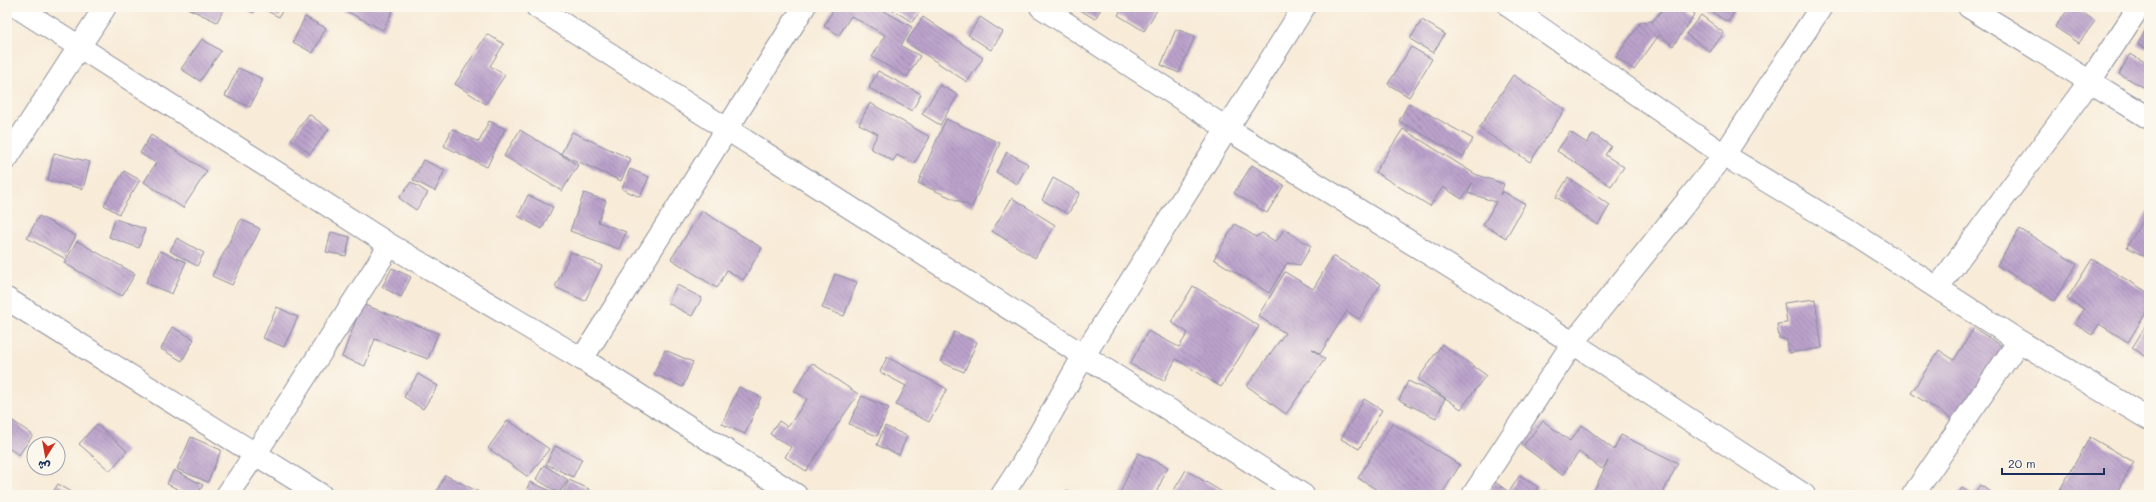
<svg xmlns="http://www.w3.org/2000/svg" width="2156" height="502" font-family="Mali,'Playpen Sans Arabic',sans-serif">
<defs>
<pattern id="building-back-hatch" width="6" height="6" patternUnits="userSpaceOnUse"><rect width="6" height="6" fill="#bba2cb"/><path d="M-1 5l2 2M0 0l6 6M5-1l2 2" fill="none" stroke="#9784a8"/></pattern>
</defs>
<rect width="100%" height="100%" fill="#fbf7ec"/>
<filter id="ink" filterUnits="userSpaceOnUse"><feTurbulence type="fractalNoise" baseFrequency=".025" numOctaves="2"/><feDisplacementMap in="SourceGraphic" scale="8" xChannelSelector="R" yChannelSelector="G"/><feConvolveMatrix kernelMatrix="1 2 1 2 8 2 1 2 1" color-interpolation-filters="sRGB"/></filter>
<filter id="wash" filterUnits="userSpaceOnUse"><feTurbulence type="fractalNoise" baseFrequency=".012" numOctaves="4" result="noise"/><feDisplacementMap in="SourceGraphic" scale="16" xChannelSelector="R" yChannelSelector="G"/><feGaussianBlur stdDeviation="0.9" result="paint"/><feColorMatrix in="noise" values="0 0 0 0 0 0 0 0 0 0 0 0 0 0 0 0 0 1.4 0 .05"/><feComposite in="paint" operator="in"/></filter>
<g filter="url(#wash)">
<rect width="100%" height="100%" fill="#f8ebd8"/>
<g id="blocks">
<path fill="url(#building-back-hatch)" d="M185 7H225L217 22Z
M239 7H256L254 13Z
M259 7H284L279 17Z
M338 7H392L394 8 383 30Z
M835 7H877L912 27 901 46 920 56 907 77 872 57 885 35 851 16 839 35 824 26Z
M888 7H916L921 10 912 22Z
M1075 7H1102L1095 19Z
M1123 7H1159L1144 31 1118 15Z
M1664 7H1685L1695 14 1673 46 1659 35 1634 70 1616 57 1641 22 1653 21Z
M1704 7H1737L1728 22Z
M2070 7H2074L2095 21 2079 43 2055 27Z
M1701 15 1724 33 1710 52 1686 34Z
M305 17 326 28 313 53 293 42Z
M923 17 983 58 967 82 906 42Z
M980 17 1003 32 991 50 968 35Z
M1422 20 1445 34 1433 53 1410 39Z
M2149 23V50L2138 44Z
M1176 29 1195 36 1179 73 1161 65Z
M487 34 504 44 490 66 505 75 486 104 455 84Z
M202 39 221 51 200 81 181 69Z
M1411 47 1432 59 1409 97 1388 84Z
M2130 54 2149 64V90L2119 74Z
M238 68 263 79 250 107 225 96Z
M878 71 921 94 912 111 869 88Z
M1513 75 1565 109 1530 162 1479 128Z
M940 85 958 95 940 125 922 114Z
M870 103 930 137 914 164 897 155 893 161 870 148 878 134 859 124Z
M1409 103 1473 139 1463 157 1399 121Z
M309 114 329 129 310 154 291 139Z
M946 119 1000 143 972 207 918 183Z
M489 121 505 129 487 167 444 146 452 129 479 142Z
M1403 129 1475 174 1504 184 1500 195 1502 191 1525 204 1506 238 1483 225 1496 202 1468 193 1472 183 1462 199 1443 187 1430 206 1375 172Z
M520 130 578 165 562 191 504 156Z
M572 132 631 159 621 181 561 154Z
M1570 132 1587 143 1593 134 1611 146 1605 155 1624 167 1611 186 1557 151Z
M151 135 207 171 183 208 144 182 156 163 140 153Z
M1007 152 1028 164 1017 184 996 172Z
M54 153 90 162 83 189 48 180Z
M423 160 445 170 435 191 413 180Z
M1252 165 1284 185 1267 213 1234 193Z
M630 169 649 177 640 197 622 189Z
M124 171 140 180 119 214 104 205Z
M1053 178 1080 193 1068 214 1042 200Z
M1568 178 1610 205 1598 225 1556 197Z
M411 182 428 193 416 210 399 198Z
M584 193 606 201 598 222 626 232 619 249 570 231Z
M528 195 553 207 542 229 518 216Z
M1012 198 1055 225 1035 258 992 231Z
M2149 209V259L2127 247Z
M702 211 762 248 743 280 727 270 717 288 671 259Z
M39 216 76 236 64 258 27 238Z
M115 219 145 229 139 248 109 237Z
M241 219 260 229 232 285 212 276Z
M1235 224 1256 237 1262 233 1276 242 1284 229 1311 246 1300 265 1287 263 1269 293 1214 259Z
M2020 229 2077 264 2054 301 1997 265Z
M331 232 350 237 346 256 326 252Z
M177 238 204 253 197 266 170 251Z
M77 241 135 274 122 296 64 263Z
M160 251 186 262 172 294 146 283Z
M571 252 602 266 585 301 555 287Z
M1333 256 1381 284 1359 319 1347 311 1320 354 1312 349 1325 359 1286 414 1247 386 1285 333 1258 316 1285 272 1313 289Z
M2092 259 2149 293V308L2128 342 2099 324 2092 335 2075 324 2084 309 2067 299Z
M392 268 411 277 401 297 382 287Z
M835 274 857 282 844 316 822 308Z
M677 285 702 298 692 316 668 303Z
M1193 286 1259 326 1221 387 1176 359 1164 381 1130 364 1148 331 1179 347 1188 333 1171 322Z
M1815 299 1822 348 1789 353 1787 340 1779 338 1777 324 1787 323 1784 303Z
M362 304 438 333 428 359 375 339 365 366 342 357Z
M277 307 298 317 284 347 263 338Z
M2149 320V359L2132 348Z
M172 327 194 339 182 361 161 349Z
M1974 328 2017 356 1969 430 1911 393 1939 350 1954 360Z
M954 332 977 342 964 372 941 362Z
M1442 344 1486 375 1461 409 1418 379Z
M665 350 693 362 683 387 654 374Z
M887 357 947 389 929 422 896 405 906 386 880 372Z
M812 363 858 394 806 471 785 457 791 447 770 434 779 421 788 427 807 399 794 391Z
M418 374 438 386 423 409 404 397Z
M1408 381 1445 398 1436 418 1399 400Z
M739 387 761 397 745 434 722 424Z
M862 396 889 408 877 436 849 424Z
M1364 399 1382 410 1359 449 1341 439Z
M10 419 33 435 19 455 7 447V423Z
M508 420 549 449 528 477 488 448Z
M1543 421 1570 441 1582 425 1614 450 1621 435 1678 463 1662 495H1592L1608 461 1602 469 1579 452 1562 475 1523 446Z
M1392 423 1460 465 1441 495H1385L1358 478Z
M97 424 127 451 110 471 79 444Z
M885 426 907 436 899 455 877 445Z
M191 437 221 450 208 482 177 469Z
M2090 437 2134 462 2115 495H2057Z
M555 446 582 459 573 477 546 464Z
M1138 453 1168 467 1155 495H1119Z
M544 465 568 480 559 493 536 479Z
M174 470 203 485 197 495H190L167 484Z
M1186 470 1227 495H1171Z
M445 475 485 495H435Z
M1520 475 1538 487 1533 495H1486L1495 482 1509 492Z
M569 480 589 489 586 495H562Z
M530 482 558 494 557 495H524Z
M58 484 77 495H51Z
M1980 485 1996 495H1957L1962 488 1973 495Z
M1067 490 1077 495H1065Z
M1544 490 1552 495H1540Z"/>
</g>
</g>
<g filter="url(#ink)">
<use href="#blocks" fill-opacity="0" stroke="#8a8d9b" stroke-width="1"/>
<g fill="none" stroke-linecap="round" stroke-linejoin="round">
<defs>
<path id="minor" d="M17 7 390 245 582 359 796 495
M537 7C791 172 1048 332 1303 495
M1041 7 1226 128 1573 343 1804 495
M1510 7 1724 155 1854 234 2019 341 2149 419
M1969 7 2149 118
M7 158 105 7
M1938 287 2090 81 2139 7
M7 299 321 495
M582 359 804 7
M227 495 256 453 390 245
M1002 495 1023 463 1084 355 1304 7
M1473 495 1573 343 1724 155 1821 7
M1913 495 2019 341"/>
</defs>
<use href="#minor" stroke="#8a8d9b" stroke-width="24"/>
<use href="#minor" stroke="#fff" stroke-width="22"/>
</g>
</g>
<rect width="2156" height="502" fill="none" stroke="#fbf7ec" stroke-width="24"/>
<g transform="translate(46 456) rotate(191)"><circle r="19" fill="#fbf7ec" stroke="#a1a7b3"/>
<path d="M0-3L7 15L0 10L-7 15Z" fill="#c8321e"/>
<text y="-6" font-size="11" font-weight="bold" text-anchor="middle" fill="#1b2f5e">ش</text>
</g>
<path d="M2002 468v6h102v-6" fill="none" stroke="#1b2f5e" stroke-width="2"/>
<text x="2008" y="468" font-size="12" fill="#1b2f5e" stroke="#fbf7ec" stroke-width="3" paint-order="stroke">20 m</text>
</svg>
